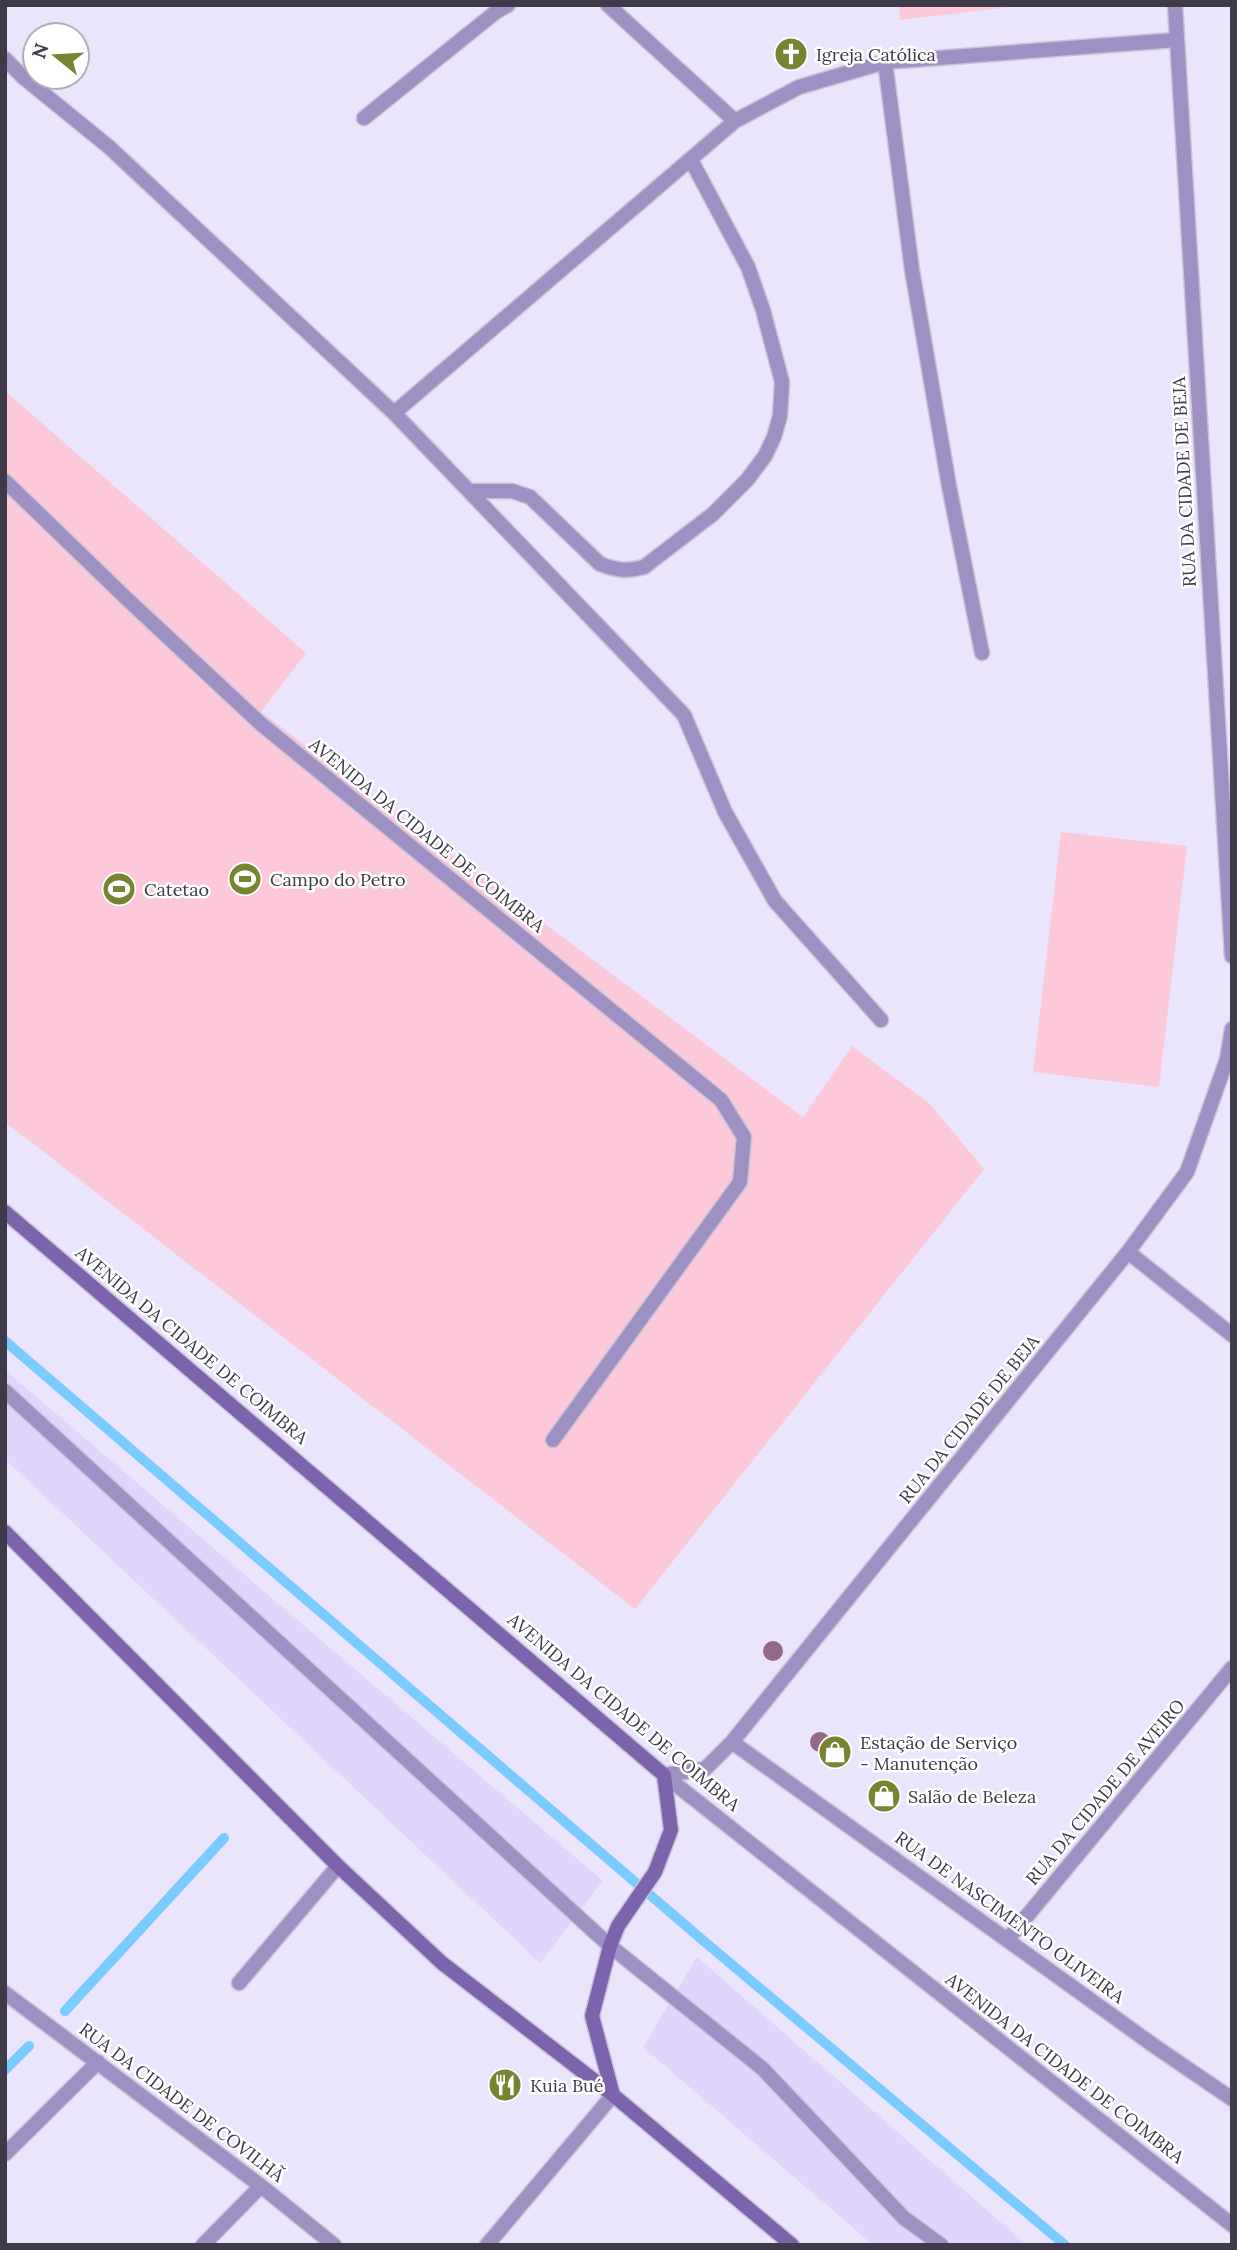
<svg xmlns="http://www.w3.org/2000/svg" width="1237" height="2250" font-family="Lora,serif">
<rect width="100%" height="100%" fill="#eae4fc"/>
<path fill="#e0d6fb" d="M5 1370 603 1881 540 1963 5 1459Z
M697 1957 1027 2245H873L643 2047Z"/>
<path fill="#fdc8d9" d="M899 5H1001L1002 8 900 20Z
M5 391 306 653 261 712 803 1117 852 1046 929 1103 984 1169 635 1609 5 1122Z
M1061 832 1187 846 1159 1087 1033 1072Z"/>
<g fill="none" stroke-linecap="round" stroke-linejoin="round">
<path stroke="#7bccfe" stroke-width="10" d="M5 1341 699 1937 1065 2245
M65 2011 224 1838
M5 2070 29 2046"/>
<defs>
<path id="service" d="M608 5 735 121
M5 59 23 77 109 147 394 413 684 715 725 812 775 901 881 1020
M364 118 497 11 508 5
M394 413 735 121 799 87 885 62
M5 481 127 599 261 724 721 1100 744 1137 740 1182 553 1440
M469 491H512L530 497 600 564C616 570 627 572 644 567L713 514 747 480 765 456 774 437 780 416 782 382 763 310 748 267 691 160
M5 1391 610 1946 763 2069 904 2218 941 2245
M487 2245 613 2095"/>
<path id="minor" d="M1175 5 1232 956
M982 653 949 486 912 270 885 62 1176 40
M1128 1252 1232 1335
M732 1742 1153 2045 1232 2099
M664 1775 705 1769 732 1742 1128 1252 1187 1172 1227 1059 1232 1029
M664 1775 1232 2225
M1008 1939 1232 1668
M239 1983 338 1866
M5 1993 261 2186 334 2245
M5 2154 98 2062
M203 2245 261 2186"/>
<path id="secondary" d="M5 1212 664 1775 671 1830 655 1872 618 1926 610 1946 592 2016 613 2095
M5 1532 338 1866 442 1963 613 2095 792 2245"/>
</defs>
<use href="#service" stroke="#c8c2d8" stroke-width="17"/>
<use href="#minor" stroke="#c8c2d8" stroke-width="17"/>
<use href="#secondary" stroke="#c8c2d8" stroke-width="17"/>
<use href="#service" stroke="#9f90c3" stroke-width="14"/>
<use href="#minor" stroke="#9f90c3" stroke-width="14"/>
<use href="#secondary" stroke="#7c64ad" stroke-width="14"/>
</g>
<g fill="#956988">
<circle cx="773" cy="1651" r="10"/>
<circle cx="820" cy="1742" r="10"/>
</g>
<defs>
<symbol id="church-disc" viewBox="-11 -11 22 22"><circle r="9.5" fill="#778432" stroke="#fff"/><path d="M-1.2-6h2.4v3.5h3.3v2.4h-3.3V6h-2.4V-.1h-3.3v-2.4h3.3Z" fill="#fff"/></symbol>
<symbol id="stadium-disc" viewBox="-11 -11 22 22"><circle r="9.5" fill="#778432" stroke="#fff"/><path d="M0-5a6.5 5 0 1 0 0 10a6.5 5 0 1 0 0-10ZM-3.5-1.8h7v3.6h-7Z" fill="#fff"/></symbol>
<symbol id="shop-disc" viewBox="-11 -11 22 22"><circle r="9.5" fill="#778432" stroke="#fff"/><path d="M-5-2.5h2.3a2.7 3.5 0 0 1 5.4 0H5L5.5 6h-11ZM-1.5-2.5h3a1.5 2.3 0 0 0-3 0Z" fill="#fff"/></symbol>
<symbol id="restaurant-disc" viewBox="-11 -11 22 22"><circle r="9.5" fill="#778432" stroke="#fff"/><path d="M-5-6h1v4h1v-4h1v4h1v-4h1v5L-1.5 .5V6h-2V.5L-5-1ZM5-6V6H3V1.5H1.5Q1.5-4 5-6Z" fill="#fff"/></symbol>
</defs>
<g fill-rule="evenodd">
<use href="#church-disc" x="772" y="35" width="38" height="38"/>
<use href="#stadium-disc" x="226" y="860" width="38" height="38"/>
<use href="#stadium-disc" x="100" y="870" width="38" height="38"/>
<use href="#shop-disc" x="816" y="1733" width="38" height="38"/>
<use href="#shop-disc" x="865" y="1777" width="38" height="38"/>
<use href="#restaurant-disc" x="486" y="2066" width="38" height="38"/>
</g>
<g text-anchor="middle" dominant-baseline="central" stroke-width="5" stroke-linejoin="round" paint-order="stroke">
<g font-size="18" fill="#3e3a49" stroke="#fff" text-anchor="start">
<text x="816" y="54">Igreja Católica</text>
<text x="270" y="879">Campo do Petro</text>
<text x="144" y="889">Catetao</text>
<text x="860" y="1742">Estação de Serviço<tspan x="860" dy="21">- Manutenção</tspan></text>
<text x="908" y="1796">Salão de Beleza</text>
<text x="530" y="2085">Kuia Bué</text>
</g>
<g font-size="18" fill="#3e3a49" stroke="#fff">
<text transform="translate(1184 482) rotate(-93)">RUA DA CIDADE DE BEJA</text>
<text transform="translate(427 835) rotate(39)">AVENIDA DA CIDADE DE COIMBRA</text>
<text transform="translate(192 1345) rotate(40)">AVENIDA DA CIDADE DE COIMBRA</text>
<text transform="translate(969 1419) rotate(-51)">RUA DA CIDADE DE BEJA</text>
<text transform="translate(624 1712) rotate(40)">AVENIDA DA CIDADE DE COIMBRA</text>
<text transform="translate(1105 1792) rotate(-50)">RUA DA CIDADE DE AVEIRO</text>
<text transform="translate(1010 1917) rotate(36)">RUA DE NASCIMENTO OLIVEIRA</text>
<text transform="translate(1065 2068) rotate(38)">AVENIDA DA CIDADE DE COIMBRA</text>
<text transform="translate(182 2102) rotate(37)">RUA DA CIDADE DE COVILHÃ</text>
</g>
</g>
<rect width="1237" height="2250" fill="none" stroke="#3e3a49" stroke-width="14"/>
<g transform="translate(56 56) rotate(288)"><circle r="33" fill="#ffffff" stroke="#b2b0b6" stroke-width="2"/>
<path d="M0-5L12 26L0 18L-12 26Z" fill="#778432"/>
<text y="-10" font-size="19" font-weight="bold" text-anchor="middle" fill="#3e3a49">N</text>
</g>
</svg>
